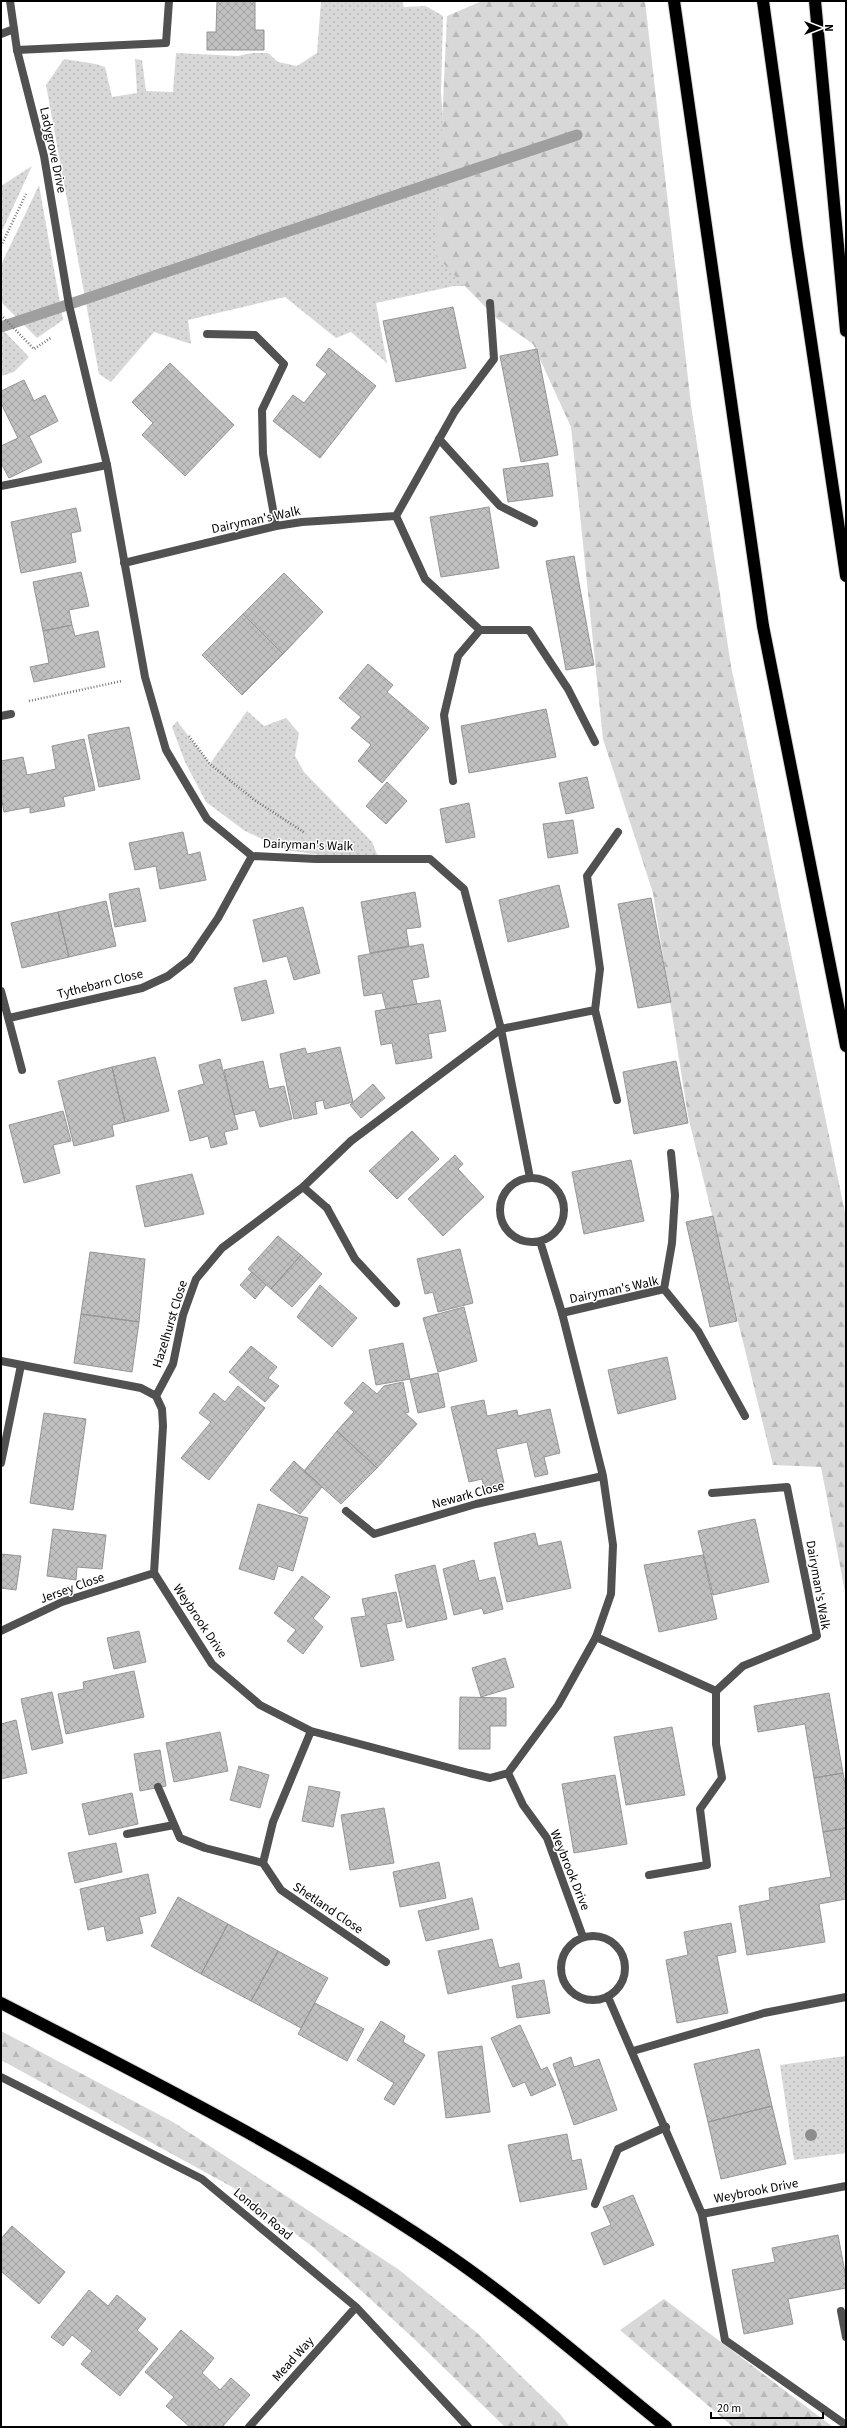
<svg xmlns="http://www.w3.org/2000/svg" width="847" height="2428" font-family="'Source Sans 3',sans-serif">
<defs>
<pattern id="grass-dots" width="8" height="8" patternUnits="userSpaceOnUse"><rect width="8" height="8" fill="#d8d8d8"/><path d="M2 2h.1M6 6h.1" fill="none" stroke="#b8b8b8" stroke-width="1.8" stroke-linecap="round"/></pattern>
<pattern id="forest-firs" width="22" height="20" patternUnits="userSpaceOnUse"><rect width="22" height="20" fill="#d8d8d8"/><path d="M5 1l3.5 6h-7zM16 11l3.5 6h-7z" fill="#b8b8b8"/></pattern>
<pattern id="building-cross-hatch" width="8" height="8" patternUnits="userSpaceOnUse"><rect width="8" height="8" fill="#c0c0c0"/><path d="M0 0l8 8M0 8l8-8" fill="none" stroke="#a3a3a3"/></pattern>
</defs>
<rect width="100%" height="100%" fill="#fff"/>
<path fill="url(#grass-dots)" d="M321 1H402L404 7 426 6 443 16 441 92 446 168 488 286H454L376 303 387 363 351 332 336 338 285 297 188 320 191 344 154 332 111 382 99 374 46 85 64 59 96 64 105 67 112 97 137 93 135 59 142 60 146 91 173 92 176 53 238 56 252 53H268L278 62 297 66 317 53Z
M32 166 1 233V186Z
M39 185 63 320 37 338 1 302V265Z
M1 328 29 357 14 372 1 376Z
M247 711 264 726 286 718 299 733 295 756 304 772 372 842 379 859H347L286 850 245 831 206 802 185 762 172 727 177 721 210 764Z
M846 2056V2153L794 2160 780 2065Z"/>
<path fill="url(#forest-firs)" d="M482 1H645L691 405 731 666 846 1217V1597L821 1467 773 1465 688 1116 653 893 603 739 571 427 533 344 496 318 436 256 447 16Z
M1 2031 173 2122 398 2269 476 2332 560 2414 570 2427H505L411 2336 313 2247 234 2188 1 2060Z
M664 2299 833 2427H733L620 2330Z"/>
<g fill="none" stroke-linecap="round" stroke-linejoin="round">
<path stroke="#9f9f9f" stroke-width="11" d="M1 327 577 135"/>
</g>
<path fill="url(#building-cross-hatch)" stroke="#959595" d="M217 1H255V30H264V50H207V32H216Z
M453 307 466 368 396 382 383 321Z
M329 348 376 386 320 458 273 421 293 395 304 403 327 374 316 365Z
M537 349 558 455 521 462 500 356Z
M170 363 234 425 185 476 142 435 153 423 132 402Z
M24 380 34 401 45 395 58 421 29 436 42 462 9 478 1 463V446L18 438 1 403V391Z
M548 463 553 496 508 502 503 469Z
M489 507 499 568 441 577 430 517Z
M76 508 81 531 71 533 76 562 21 573 11 522Z
M574 556 594 665 566 670 546 561Z
M81 572 89 606 69 610 72 625 43 631 33 582Z
M284 573 323 612 283 654 243 614Z
M243 614 283 654 242 695 202 655Z
M72 625 75 636 98 631 105 667 34 682 30 667 49 663 43 631Z
M368 664 393 685 387 692 429 728 382 783 358 761 371 745 351 728 361 717 339 698Z
M546 709 556 757 469 773 461 726Z
M129 727 140 779 99 787 88 735Z
M84 739 95 790 63 797 65 806 30 813V807L4 812 1 796V761L23 757 27 775 56 769 52 746Z
M587 777 594 808 566 814 559 783Z
M387 782 407 801 386 824 366 806Z
M469 803 475 837 446 843 440 809Z
M573 820 578 853 548 858 543 824Z
M183 832 188 855 200 852 206 880 160 889 156 866 135 870 129 843Z
M559 885 569 927 508 942 499 900Z
M139 888 146 921 115 927 109 894Z
M415 892 421 927 406 929 409 946 370 953 361 902Z
M651 898 671 1002 638 1008 618 904Z
M106 901 116 946 69 957 58 912Z
M303 907 320 973 294 980 287 956 263 962 253 920Z
M58 912 69 957 22 968 11 923Z
M423 944 429 977 412 980 417 1004 386 1009 382 993 364 996 358 956Z
M266 980 274 1013 242 1021 234 988Z
M440 1000 446 1031 428 1034 432 1058 396 1064 392 1043 381 1045 375 1011Z
M340 1047 353 1102 325 1109 323 1100 315 1102 317 1114 294 1119 280 1054 305 1048 307 1054Z
M155 1057 169 1111 125 1122 112 1067Z
M220 1059 238 1129 224 1132 227 1144 211 1148 208 1136 190 1141 178 1091 204 1084 199 1065Z
M263 1061 269 1089 284 1086 292 1119 260 1127 255 1110 234 1115 224 1070Z
M676 1061 688 1123 634 1134 623 1072Z
M112 1067 125 1122 112 1125 114 1136 74 1146 58 1081Z
M373 1084 385 1098 361 1118 350 1105Z
M63 1111 71 1141 53 1145 60 1173 24 1183 9 1125Z
M412 1131 439 1159 397 1199 369 1171Z
M455 1155 463 1164 458 1169 484 1197 443 1236 408 1199Z
M631 1160 644 1221 584 1234 572 1172Z
M192 1174 204 1214 145 1227 136 1186Z
M713 1216 737 1321 710 1327 686 1222Z
M278 1236 301 1255 271 1289 248 1269Z
M460 1249 473 1303 438 1312 433 1292 425 1294 417 1259Z
M90 1252 145 1259 139 1322 81 1314Z
M301 1255 322 1274 292 1307 271 1289Z
M252 1272 266 1285 255 1299 240 1285Z
M320 1285 357 1318 332 1347 297 1317Z
M464 1307 477 1361 438 1372 423 1318Z
M81 1314 139 1322 132 1372 74 1363Z
M403 1343 410 1379 376 1385 369 1350Z
M251 1346 277 1367 268 1378 279 1386 265 1402 229 1372Z
M667 1357 676 1399 618 1414 608 1370Z
M438 1373 445 1407 418 1413 410 1379Z
M363 1382 377 1394 384 1386 403 1382 409 1412 405 1413 417 1424 377 1468 337 1431 354 1412 344 1403Z
M238 1386 265 1408 209 1480 181 1458 211 1422 199 1413 214 1393 225 1402Z
M484 1400 487 1416 517 1410 518 1416 550 1409 560 1453 544 1457 548 1474 535 1477 527 1442 496 1449 504 1483 484 1487 482 1479 469 1482 451 1407Z
M44 1413 86 1419 73 1510 30 1503Z
M337 1431 377 1468 341 1504 304 1471Z
M294 1461 322 1487 300 1514 270 1490Z
M258 1504 308 1518 293 1571 278 1566 274 1580 239 1569Z
M755 1519 769 1582 713 1595 698 1531Z
M53 1529 106 1535 102 1569 77 1567 76 1580 47 1576Z
M535 1533 538 1546 561 1541 571 1588 507 1602 494 1543Z
M1 1554 21 1556 16 1590 1 1588Z
M703 1555 717 1619 659 1632 644 1565Z
M474 1560 479 1581 495 1577 503 1609 484 1614 482 1608 454 1615 443 1569Z
M435 1565 447 1619 407 1628 395 1575Z
M302 1576 330 1597 313 1618 323 1627 303 1654 287 1641 296 1630 274 1613Z
M396 1592 402 1621 386 1624 394 1660 361 1667 351 1618 366 1616 362 1599Z
M139 1631 146 1662 114 1669 107 1638Z
M505 1658 514 1687 481 1697 472 1668Z
M134 1671 144 1717 66 1734 58 1694 84 1689 83 1682Z
M52 1692 63 1743 32 1750 21 1699Z
M829 1693 843 1773 814 1778 805 1724 758 1732 754 1706Z
M460 1697 506 1698V1726H490V1749H459Z
M16 1720 27 1773 1 1779V1724Z
M672 1727 685 1795 626 1805 614 1737Z
M220 1732 228 1771 174 1782 166 1743Z
M160 1750 166 1786 140 1791 134 1754Z
M239 1766 269 1775 260 1808 230 1800Z
M843 1773 846 1790V1828L823 1832 814 1778Z
M615 1775 627 1844 574 1853 562 1784Z
M309 1786 340 1792 333 1827 302 1821Z
M132 1793 138 1824 89 1835 82 1804Z
M384 1808 394 1863 350 1870 341 1815Z
M846 1828V1899L819 1904 825 1942 747 1955 739 1906 770 1900 769 1888 831 1877 823 1832Z
M116 1843 122 1872 75 1883 68 1853Z
M439 1862 446 1898 400 1907 393 1872Z
M148 1874 156 1913 139 1917 143 1933 107 1941 104 1926 88 1930 80 1889Z
M178 1897 228 1924 201 1974 151 1946Z
M472 1898 479 1929 426 1941 418 1911Z
M731 1923 736 1952 717 1956 728 2013 677 2023 666 1960 688 1955 684 1932Z
M228 1924 278 1951 251 2001 201 1974Z
M492 1939 499 1968 519 1963 522 1978 448 1994 438 1951Z
M278 1951 328 1978 301 2028 251 2001Z
M544 1980 550 2013 517 2018 512 1986Z
M315 2003 364 2029 347 2061 298 2034Z
M381 2021 405 2036 403 2042 425 2055 394 2105 384 2099 394 2083 357 2060Z
M520 2025 541 2070 547 2067 556 2085 531 2096 525 2082 513 2087 491 2038Z
M482 2046 490 2112 446 2118 438 2052Z
M759 2049 772 2106 708 2122 694 2064Z
M571 2057 574 2067 599 2059 617 2110 574 2125 553 2064Z
M772 2106 786 2164 721 2179 708 2122Z
M567 2134 572 2161 581 2159 587 2189 520 2202 508 2145Z
M633 2195 654 2245 604 2265 591 2233 611 2225 603 2207Z
M12 2226 65 2272 39 2304 1 2271V2239Z
M838 2235 846 2278V2288L788 2299 793 2324 744 2334 732 2270 775 2262 772 2248Z
M89 2290 108 2306 117 2295 146 2319 137 2330 158 2349 120 2396 81 2364 92 2351 72 2335 63 2346 51 2337Z
M181 2330 214 2358 202 2373 220 2390 231 2378 250 2395 222 2427H190L166 2406 174 2397 145 2372Z"/>
<g fill="none" stroke-linecap="round" stroke-linejoin="round">
<defs>
<path id="highway" d="M674 1 763 626 846 1046
M763 1 797 247 846 576
M815 1 846 331
M1 2003C149 2079 296 2153 435 2246 516 2300 590 2366 666 2427"/>
</defs>
<use href="#highway" stroke="#dbdbdb" stroke-width="14"/>
<path stroke="#737373" stroke-width="2.5" stroke-dasharray="1 2" stroke-linecap="butt" d="M1 246 26 194
M1 315 34 349 52 337
M29 701 122 681
M189 736 210 764 253 799 305 833"/>
<path stroke="#515151" stroke-width="8" d="M1 34 14 29
M17 50 166 43 169 1
M207 334 255 335 284 364 262 410 263 454 276 526
M455 411 494 359 490 303
M439 439 500 506 534 523
M1 486 107 465
M453 781 444 715 458 656 480 630H529L568 689 595 742
M595 1010 617 1100
M351 1141 501 1029 595 1010 600 969 587 876 618 832
M327 1208 355 1259 396 1303
M664 1289 672 1243 675 1195 671 1153
M562 1313 664 1289 698 1331 745 1416
M1 1463 21 1365
M596 1637 716 1691 743 1666 817 1636 787 1487 712 1493
M158 1787 180 1838 205 1848 263 1863
M127 1834 174 1825
M649 1875 707 1865 700 1809 722 1778 716 1744V1691
M633 2051 764 2013 846 1997
M595 2204 618 2149 666 2127
M702 2214 725 2340 846 2425
M841 2311 846 2337"/>
<path stroke="#515151" stroke-width="8" d="M10 1 17 50 44 156 69 305 107 465 145 677 166 750 207 819 252 856 316 859H430L464 889 501 1029 530 1178
M455 411 396 516 425 579 480 630
M124 563 276 526 302 522 396 516
M1 716 11 714
M1 991 22 1070
M9 1018 142 988 168 976 190 959 218 918 252 856
M500 1210a32 32 0 1 1 64 0a32 32 0 1 1-64 0Z
M303 1187 351 1141
M1 1361 141 1388 156 1396 162 1409 163 1426 154 1573 212 1664 260 1705 311 1731 469 1773 490 1778 508 1773
M156 1396 173 1364 183 1315 196 1279 222 1248 303 1187 327 1208
M346 1511 374 1534 476 1504 603 1476
M1 1631 62 1602 154 1573
M311 1731 273 1822 263 1863 281 1890 386 1962
M508 1773 558 1705 596 1637 611 1594 613 1545 603 1476 562 1313 540 1241
M508 1773 523 1805 547 1838 583 1937
M561 1968a32 32 0 1 1 64 0a32 32 0 1 1-64 0Z
M608 1997 702 2214 846 2186
M1 2077 202 2179 356 2307 468 2427
M249 2427 356 2307"/>
<use href="#highway" stroke="#000" stroke-width="12"/>
</g>
<circle fill="#8d8d8d" cx="811" cy="2135" r="6"/>
<g text-anchor="middle" dominant-baseline="central" stroke-width="3" stroke-linejoin="round" paint-order="stroke">
<g font-size="13" fill="#000" stroke="#fff">
<text transform="translate(53 150) rotate(78)">Ladygrove Drive</text>
<text transform="translate(256 520) rotate(-12)">Dairyman's Walk</text>
<text transform="translate(308 845) rotate(2)">Dairyman's Walk</text>
<text transform="translate(100 984) rotate(-14)">Tythebarn Close</text>
<text transform="translate(614 1290) rotate(-12)">Dairyman's Walk</text>
<text transform="translate(170 1324) rotate(-73)">Hazelhurst Close</text>
<text transform="translate(468 1495) rotate(-15)">Newark Close</text>
<text transform="translate(818 1585) rotate(80)">Dairyman's Walk</text>
<text transform="translate(72 1588) rotate(-20)">Jersey Close</text>
<text transform="translate(200 1621) rotate(56)">Weybrook Drive</text>
<text transform="translate(570 1870) rotate(68)">Weybrook Drive</text>
<text transform="translate(328 1908) rotate(34)">Shetland Close</text>
<text transform="translate(756 2191) rotate(-11)">Weybrook Drive</text>
<text transform="translate(263 2214) rotate(40)">London Road</text>
<text transform="translate(293 2359) rotate(-48)">Mead Way</text>
</g>
</g>
<rect width="847" height="2428" fill="none" stroke="#000000" stroke-width="4"/>
<g transform="translate(819 28) rotate(90)" stroke="#ffffff" stroke-width="3" paint-order="stroke">
<path d="M0-3L7 15L0 10L-7 15Z" fill="#000000"/>
<text y="-6" font-size="11" font-weight="bold" text-anchor="middle" fill="#000000">N</text>
</g>
<path d="M711 2412v6h112v-6" fill="none" stroke="#000000" stroke-width="2"/>
<text x="717" y="2412" font-size="12" fill="#000000" stroke="#ffffff" stroke-width="3" paint-order="stroke">20 m</text>
</svg>
